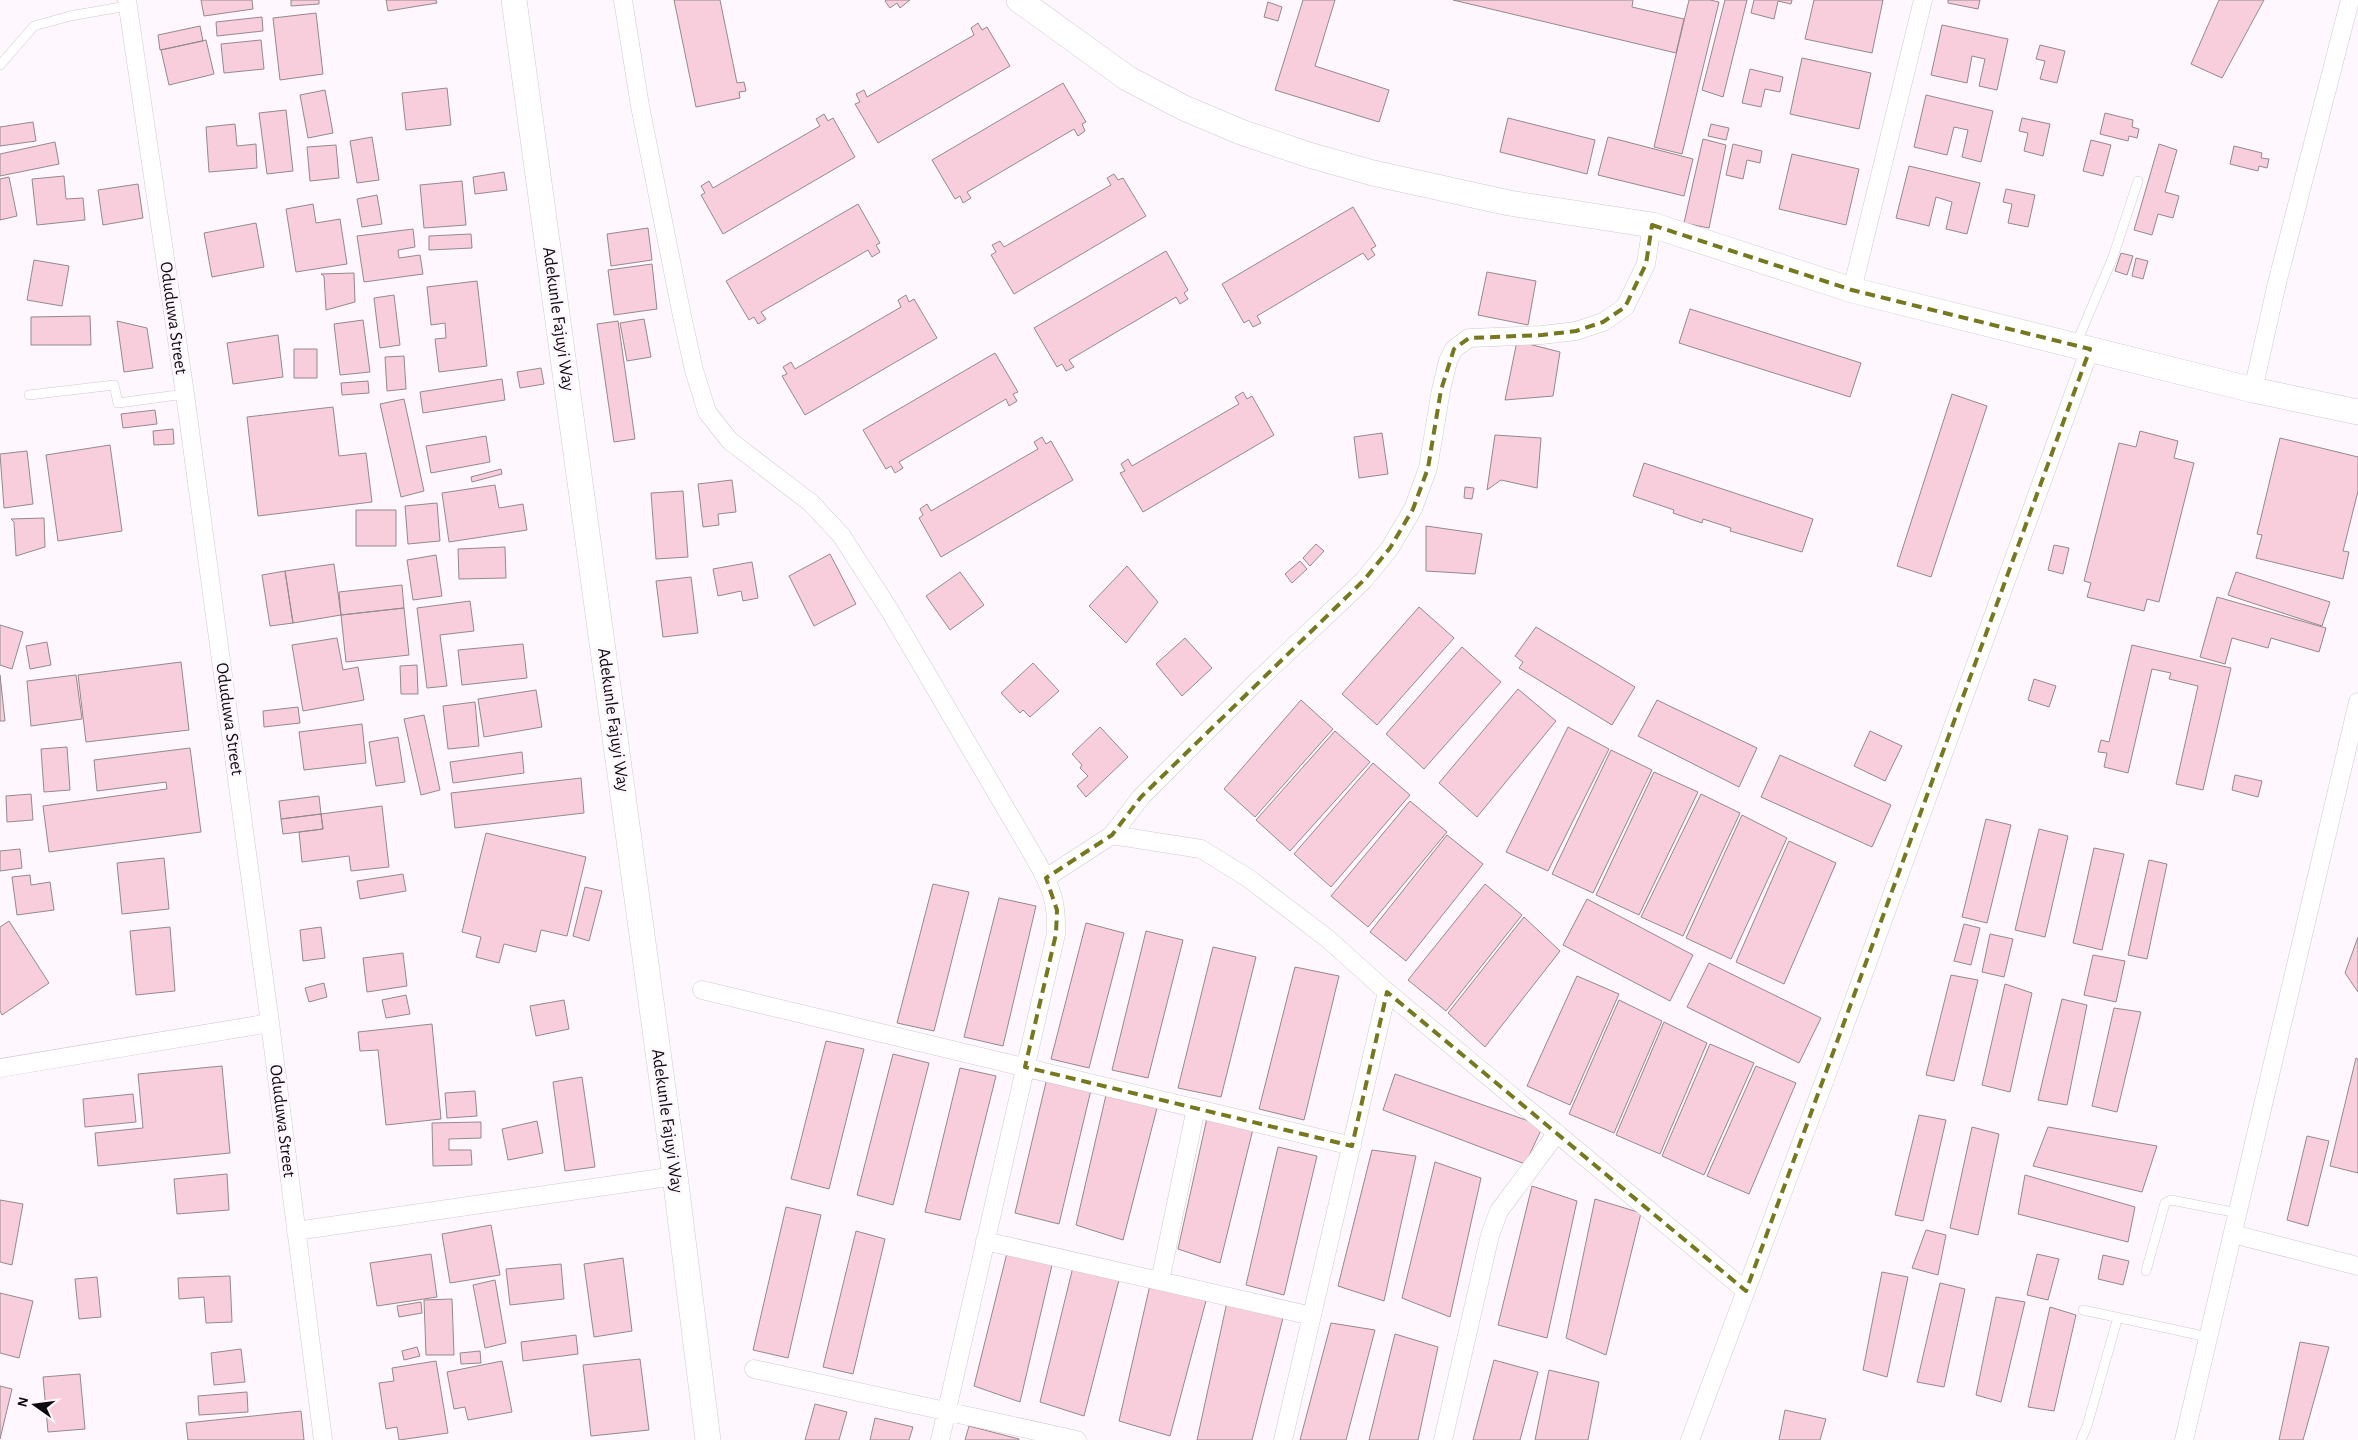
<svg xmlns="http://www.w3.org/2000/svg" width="2358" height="1440" font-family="'Alegreya Sans',sans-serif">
<rect width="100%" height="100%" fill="#fef7fe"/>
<path fill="#f8cedc" stroke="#95898d" d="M201 0H252L253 9 204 16Z
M291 0H319V4L291 6Z
M386 0H436L437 3 388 11Z
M674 0H720L737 83 744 82 746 91 739 92 740 98 696 107Z
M886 0H910L900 8 897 3 890 8 885 1Z
M1303 0H1335L1315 66 1389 90 1379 122 1275 90Z
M1453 0H1633L1632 7 1684 19 1676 53Z
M1689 0H1710L1719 2 1682 154 1654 147Z
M1725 0H1747L1723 97 1702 90Z
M1754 0H1792L1791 4 1778 1 1774 19 1751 13Z
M1814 0H1883L1872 53 1805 39Z
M1948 0H1980L1978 9 1948 3Z
M2219 0H2264L2222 78 2191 64Z
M1268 2 1282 7 1278 21 1264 17Z
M316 13 323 74 280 80 273 18Z
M262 17 263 31 217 36 216 22Z
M978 23 982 30 987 27 1010 66 878 143 855 104 860 102 856 94 864 90 867 97 974 35 971 28Z
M1942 25 2008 39 1997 90 1979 86 1985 59 1972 56 1967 83 1931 75Z
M200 26 203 41 160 50 158 35Z
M206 40 214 74 169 85 161 50Z
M261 40 264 69 224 73 221 44Z
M2040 45 2065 51 2057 83 2040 79 2045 61 2036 59Z
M1802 58 1871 73 1859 129 1790 114Z
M1750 69 1783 77 1780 92 1765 89 1761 107 1742 103Z
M1063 83 1086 122 1082 124 1085 131 1078 136 1074 129 967 192 971 198 963 203 960 196 955 199 932 160Z
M447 88 451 125 406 130 402 93Z
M325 90 333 133 308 138 300 95Z
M1926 95 1993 111 1981 162 1962 157 1968 130 1954 127 1947 155 1914 147Z
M286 110 293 171 267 174 259 113Z
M2105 113 2133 120 2132 127 2139 129 2137 138 2129 136 2128 141 2100 134Z
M824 114 828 121 833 118 855 157 723 234 701 195 705 193 701 186 709 181 713 188 820 126 816 119Z
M1508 118 1595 140 1587 174 1500 152Z
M2022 118 2050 124 2043 156 2024 151 2028 133 2019 131Z
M33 122 36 141 0 146V127Z
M235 124 237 146 256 144 257 168 209 172 206 127Z
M1711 124 1729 128 1726 140 1708 136Z
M372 137 379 180 357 183 350 141Z
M1608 137 1693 159 1684 196 1598 175Z
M1703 139 1726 145 1709 228 1684 223Z
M2091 140 2111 145 2103 176 2083 171Z
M55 142 59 164 0 176V154Z
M1733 144 1762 151 1760 163 1747 160 1743 179 1726 175Z
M2159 144 2177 150 2165 192 2179 196 2173 218 2158 214 2152 235 2134 230Z
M336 145 339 178 310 181 307 147Z
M2234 146 2262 153 2261 158 2269 159 2267 168 2259 166 2258 171 2230 164Z
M1792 154 1859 169 1846 225 1779 209Z
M1909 166 1980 183 1967 234 1946 229 1952 202 1936 197 1929 226 1896 218Z
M504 172 507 190 475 194 473 177Z
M1114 174 1118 180 1123 178 1146 216 1014 294 991 255 996 252 992 245 1000 241 1004 247 1111 185 1107 178Z
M64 176 66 199 83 198 85 220 37 225 32 179Z
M9 177 17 216 0 220V179Z
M462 181 466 225 424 228 420 185Z
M138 184 143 218 103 225 98 190Z
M2006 189 2035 195 2028 227 2008 223 2012 204 2003 202Z
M377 195 382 224 362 227 357 199Z
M313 204 316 223 340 219 347 264 296 272 286 209Z
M858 204 880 243 876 245 880 252 872 257 868 250 761 312 766 319 758 324 754 317 749 320 726 281Z
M1353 207 1376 246 1371 249 1375 255 1368 260 1363 253 1257 316 1261 323 1253 327 1249 320 1244 323 1222 284Z
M256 223 264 267 212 277 204 233Z
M648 228 652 260 611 266 607 234Z
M413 229 415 247 398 250 399 258 420 255 423 274 364 282 357 236Z
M471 234 472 248 429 250V236Z
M1166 251 1188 290 1184 293 1188 299 1180 304 1176 297 1069 360 1074 367 1066 371 1062 364 1057 367 1034 328Z
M2121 253 2133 256 2127 275 2115 271Z
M2136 258 2148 261 2143 279 2132 276Z
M34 260 69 266 62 306 27 300Z
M652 264 657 309 614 315 608 270Z
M1487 272 1536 281 1528 325 1478 315Z
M354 273 355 302 326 310 324 276 321 274Z
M477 281 487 366 439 372 435 339 446 338 445 323 431 325 427 287Z
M394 295 400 345 380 348 374 298Z
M906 295 909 302 914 299 937 338 805 415 782 376 787 374 783 367 791 362 795 369 901 307 898 300Z
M1690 309 1861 363 1850 397 1679 343Z
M90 316 91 345H31V317Z
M644 319 651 357 627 361 620 323Z
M363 320 370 372 340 375 334 324Z
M117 321 147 328 153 368 124 372Z
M618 321 635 439 614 442 597 324Z
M278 335 283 377 233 384 227 343Z
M1517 341 1560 352 1553 396 1505 400Z
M294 349H317V378H294Z
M995 353 1018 392 1013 394 1017 401 1009 406 1006 399 899 462 903 468 895 473 891 466 886 469 863 430Z
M404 356 406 389 387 391 385 357Z
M541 368 544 384 520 388 517 372Z
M502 379 505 400 423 413 420 392Z
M368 381 369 393 342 395 341 383Z
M1243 392 1247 399 1252 396 1274 435 1143 512 1120 473 1125 471 1121 464 1128 459 1132 466 1239 404 1235 397Z
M1952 394 1987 406 1931 577 1897 566Z
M404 399 424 491 401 497 380 404Z
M333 407 339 456 366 453 372 502 258 516 247 417Z
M155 410 157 424 123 428 121 414Z
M173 429 174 444 154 445 153 431Z
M2140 431 2178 441 2174 458 2194 463 2159 602 2147 599 2144 611 2087 597 2091 583 2084 581 2119 443 2136 447Z
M1382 433 1388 474 1359 478 1354 437Z
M1495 435 1541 438 1537 488 1501 480 1487 490Z
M486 436 490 462 431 473 426 446Z
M1042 437 1046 444 1051 441 1073 480 941 557 919 518 923 515 920 509 927 504 931 511 1038 449 1034 442Z
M2280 438 2358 457V491L2343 551 2349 552 2343 579 2256 558 2262 535 2257 534Z
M110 445 122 531 58 541 46 455Z
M27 451 33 504 4 508 0 454Z
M1644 463 1813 519 1802 552 1730 531 1731 528 1703 519 1702 523 1673 513 1674 510 1633 496Z
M501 469 502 474 472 482 471 477Z
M732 480 736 512 718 514 719 525 703 527 698 484Z
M495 485 499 508 523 504 527 530 449 542 442 493Z
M1465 487 1474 488 1472 499 1464 498Z
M683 491 688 557 656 559 651 493Z
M437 503 440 541 408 544 405 506Z
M356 510H396V546H356Z
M44 518 45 547 16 556 14 522 11 519Z
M1426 526 1482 534 1475 574 1426 571Z
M1316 544 1324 551 1310 566 1303 558Z
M2054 545 2069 548 2063 574 2048 570Z
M505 547 506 578 459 579 458 549Z
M830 554 856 604 814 626 789 576Z
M436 555 442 596 413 600 407 560Z
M1300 561 1307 569 1292 583 1285 574Z
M752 562 758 598 743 601 741 591 718 596 713 569Z
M334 564 341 615 293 623 285 571Z
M1127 566 1158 602 1126 643 1089 606Z
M285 571 293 623 270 626 262 575Z
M960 572 984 605 950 630 926 596Z
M2236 572 2330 602 2322 626 2228 595Z
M691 577 698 633 663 637 656 581Z
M402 585 404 608 341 615 339 592Z
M2217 597 2326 628 2319 652 2271 638 2268 648 2232 638 2225 664 2200 657Z
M470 601 474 631 440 635 447 686 427 688 417 608Z
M1419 607 1454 638 1377 725 1342 694Z
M404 608 409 655 346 662 341 615Z
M0 625 23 632 12 669 0 665Z
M1536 627 1635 687 1612 725 1519 668 1523 662 1515 656Z
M337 638 343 670 358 667 364 700 303 711 292 645Z
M1185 638 1212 668 1182 696 1156 664Z
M47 642 51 665 30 669 26 646Z
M523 644 527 678 462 685 458 650Z
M2132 645 2231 668 2203 790 2176 784 2198 686 2169 679 2171 673 2152 669 2128 773 2104 767 2107 753 2098 752 2101 740 2109 742Z
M1462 647 1501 682 1424 769 1386 734Z
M181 662 189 730 86 742 78 675Z
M1033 663 1059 691 1030 717 1023 710 1020 713 1001 693Z
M417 665 418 694H401L400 666Z
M0 675 5 721H0Z
M76 675 82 719 31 726 27 681Z
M2034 679 2056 686 2049 707 2028 700Z
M1518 689 1556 721 1477 817 1439 783Z
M536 690 542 727 484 737 478 699Z
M1301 700 1333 729 1255 817 1224 789Z
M1657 700 1757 748 1739 787 1638 736Z
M475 702 479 746 448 749 443 706Z
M298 707 300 723 264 727 263 711Z
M424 715 440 790 421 795 404 719Z
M362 724 366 763 304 770 299 732Z
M1100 727 1128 757 1086 797 1077 786 1088 776 1080 768 1082 765 1072 754Z
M1568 727 1609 749 1548 871 1506 852Z
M1335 731 1370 762 1290 851 1256 820Z
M1870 731 1902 746 1885 781 1854 766Z
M398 737 405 782 376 786 369 742Z
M67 747 70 790 44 792 41 749Z
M190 748 201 832 49 852 43 806 167 789 166 782 97 791 94 760Z
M1611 750 1652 770 1593 893 1552 874Z
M522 752 524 773 453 783 450 762Z
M1780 755 1891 805 1872 847 1761 797Z
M1373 763 1410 795 1331 887 1294 854Z
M1654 772 1698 792 1639 915 1596 895Z
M2235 775 2262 781 2258 797 2232 790Z
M581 778 584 813 455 828 451 793Z
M31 794 33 820 7 822 6 796Z
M1701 794 1740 813 1683 936 1641 917Z
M319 796 321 814 281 819 279 801Z
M1410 801 1447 832 1368 927 1331 896Z
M382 806 389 867 351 871 349 856 302 862 299 832 323 829 321 814Z
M321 814 323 829 283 834 281 819Z
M1742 815 1787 838 1731 959 1686 938Z
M1986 819 2011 825 1987 923 1962 917Z
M2039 829 2068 836 2045 937 2015 930Z
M486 833 586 857 567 936 541 930 536 952 504 944 499 963 476 957 481 937 462 932Z
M1447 835 1483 864 1406 961 1370 932Z
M1789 841 1836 863 1784 984 1736 962Z
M2094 848 2124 854 2102 950 2073 943Z
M20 849 22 868 0 871V851Z
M164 858 169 909 122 914 117 863Z
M2149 860 2167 864 2147 959 2128 955Z
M403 874 406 891 360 899 357 881Z
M30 875 31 885 50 882 54 910 17 915 12 877Z
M933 884 969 892 934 1031 897 1023Z
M1485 884 1522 915 1446 1011 1408 980Z
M585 887 602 891 589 941 573 936Z
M999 898 1036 906 1003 1046 964 1037Z
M1587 899 1693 955 1670 1001 1563 945Z
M1524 917 1560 951 1485 1047 1448 1013Z
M9 921 49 983 2 1015 0 1011V927Z
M1086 923 1124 933 1089 1068 1051 1059Z
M1964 924 1980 928 1971 965 1954 961Z
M170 927 175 991 136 995 130 931Z
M321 927 325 958 303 961 300 930Z
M1146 931 1183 940 1148 1078 1112 1070Z
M1990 934 2013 939 2004 977 1982 972Z
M2358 937V992L2345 973Z
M1213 947 1256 957 1221 1097 1178 1088Z
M403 953 407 986 367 992 363 958Z
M2093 955 2125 961 2116 1002 2084 995Z
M1709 963 1821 1018 1799 1063 1687 1007Z
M1295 967 1339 976 1304 1120 1259 1109Z
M1951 975 1978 980 1954 1081 1926 1075Z
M1577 976 1619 994 1570 1105 1527 1086Z
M324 983 327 997 309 1002 305 988Z
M2005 984 2032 993 2010 1092 1982 1085Z
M406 995 410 1014 386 1018 382 1000Z
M2062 999 2087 1005 2067 1105 2038 1100Z
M564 1000 569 1029 536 1036 530 1006Z
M1619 1000 1662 1021 1614 1133 1569 1114Z
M2114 1008 2141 1012 2117 1112 2092 1106Z
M1664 1022 1707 1043 1660 1154 1616 1135Z
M432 1024 441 1119 386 1125 378 1050 360 1051 358 1032Z
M826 1041 864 1049 829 1189 791 1179Z
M1710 1044 1754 1063 1704 1175 1662 1156Z
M893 1054 929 1063 893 1205 857 1195Z
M2356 1058 2358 1059V1173L2330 1166Z
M222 1066 230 1153 98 1166 95 1133 143 1128 138 1074Z
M1756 1066 1796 1083 1749 1194 1707 1176Z
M960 1068 996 1076 960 1220 925 1212Z
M1395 1074 1543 1126 1525 1164 1383 1110Z
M582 1077 595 1167 565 1171 553 1082Z
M1047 1078 1091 1090 1059 1224 1015 1213Z
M475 1091 477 1116 447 1118 445 1093Z
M133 1094 136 1122 85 1127 83 1099Z
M1106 1095 1157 1108 1123 1240 1076 1225Z
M1919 1115 1946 1120 1923 1221 1895 1215Z
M1207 1118 1253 1129 1220 1263 1178 1249Z
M537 1121 543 1153 508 1160 502 1129Z
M481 1122V1138L449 1139V1150H471L472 1165 433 1166 432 1123Z
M1972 1127 1999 1134 1978 1235 1950 1228Z
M2048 1127 2157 1146 2142 1192 2033 1166Z
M2307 1136 2329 1141 2308 1226 2287 1220Z
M1278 1147 1317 1156 1284 1295 1246 1285Z
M1372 1150 1416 1156 1384 1301 1338 1286Z
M1435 1162 1481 1178 1450 1317 1402 1298Z
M227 1174 229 1210 177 1214 174 1179Z
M2025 1175 2135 1207 2128 1242 2018 1214Z
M1532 1186 1577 1201 1547 1338 1498 1325Z
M1595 1199 1641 1213 1606 1355 1566 1338Z
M0 1200 23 1204 12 1265 0 1262Z
M786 1207 821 1215 788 1358 753 1350Z
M491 1225 500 1275 450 1283 442 1234Z
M1926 1230 1946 1235 1938 1275 1912 1268Z
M856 1231 885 1239 853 1374 823 1367Z
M1007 1253 1052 1265 1020 1402 974 1386Z
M431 1254 437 1297 377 1306 370 1263Z
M2037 1254 2059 1259 2048 1300 2027 1295Z
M2103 1255 2129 1261 2123 1285 2098 1279Z
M623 1258 632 1331 594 1337 584 1264Z
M561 1264 564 1299 510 1305 506 1269Z
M1073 1267 1120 1276 1084 1416 1040 1402Z
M1882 1272 1908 1277 1887 1377 1863 1370Z
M230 1276 232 1322 206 1323 204 1297 179 1299 178 1278Z
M97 1277 101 1317 79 1319 75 1279Z
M495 1280 506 1343 485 1348 473 1285Z
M1940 1283 1965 1289 1944 1387 1917 1382Z
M1150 1285 1207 1297 1170 1436 1119 1421Z
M0 1293 33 1301 19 1358 0 1353Z
M1996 1297 2025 1302 2001 1402 1976 1395Z
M452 1299 454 1355H426L424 1300Z
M421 1302 422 1313 399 1317 397 1306Z
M1227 1302 1284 1314 1252 1440H1197Z
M2050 1307 2076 1315 2054 1411 2028 1407Z
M1331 1323 1375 1330 1346 1440H1300Z
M1395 1334 1438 1347 1418 1440H1369Z
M576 1335 578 1354 523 1361 521 1342Z
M2300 1342 2329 1347 2303 1440H2279Z
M417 1347 420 1356 404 1360 402 1351Z
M241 1349 245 1382 214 1385 211 1353Z
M480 1351 481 1363 461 1364 460 1353Z
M640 1359 649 1430 591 1436 583 1365Z
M1494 1360 1538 1372 1520 1440H1473Z
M436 1361 448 1433 399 1440 397 1427 386 1429 379 1383 394 1381 392 1368Z
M502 1361 512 1412 468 1420 465 1407 454 1409 447 1372Z
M1549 1370 1599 1382 1588 1440H1535Z
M80 1374 85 1429 48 1432 43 1377Z
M0 1386 12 1389 0 1439Z
M247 1392 248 1412 199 1415 198 1396Z
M815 1404 847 1412 839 1440H805Z
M1785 1410 1826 1419 1820 1440H1779Z
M301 1411 304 1440H188L186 1423Z
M875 1418 913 1427 909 1440H870Z
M969 1426 1019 1439V1440H965Z"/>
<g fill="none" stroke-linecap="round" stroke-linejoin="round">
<defs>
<path id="lane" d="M0 65 34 26 70 16 127 6
M2076 344 2113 257 2138 181
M29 395 114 385 118 403 185 394
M2146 1271 2165 1203 2171 1200 2238 1213
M2083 1310 2208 1337
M2081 1440 2087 1426 2118 1317"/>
<path id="street" d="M127 0 185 394 270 1023 323 1440
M623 0 640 106 682 316 694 370 707 412 730 441 811 503 841 535 890 611 1037 862C1052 889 1057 903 1056 934L940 1440
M1852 290 1923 0
M2253 390 2277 283 2350 0
M1112 835 1141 797 1251 687 1364 580 1390 548 1413 509 1428 468 1441 390 1448 361 1454 349 1469 338 1542 335 1576 331 1603 322 1625 307 1646 264 1652 225
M1046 878 1112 835 1201 849 1248 878 1328 939 1387 992 1746 1291
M702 990 1352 1146
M0 1068 270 1023
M296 1231 675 1176
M2233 1234 2358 1266
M985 1241 1312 1316
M1160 1281 1196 1108
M754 1369 1077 1440
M1283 1440 1387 992
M1443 1440 1490 1235 1499 1211 1557 1133
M1690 1440 1834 1055 2090 349
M2184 1440 2358 702"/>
<path id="secondary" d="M514 0 675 1176 708 1440
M1019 0 1127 78 1184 108 1241 132 1309 155 1373 173 1509 203 1652 225 1852 290 2253 390 2358 412"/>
</defs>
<use href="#lane" stroke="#d1c9d1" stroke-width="10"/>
<use href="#street" stroke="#d1c9d1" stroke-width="19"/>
<use href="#secondary" stroke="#d1c9d1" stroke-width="26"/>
<use href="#lane" stroke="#fff" stroke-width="9"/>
<use href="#street" stroke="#fff" stroke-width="18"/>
<use href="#secondary" stroke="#fff" stroke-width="25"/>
</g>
<path fill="none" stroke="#767820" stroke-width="4" stroke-dasharray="10 6" stroke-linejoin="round" d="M1652 225 1852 290 2090 349 1746 1291 1387 992 1352 1146 1025 1067 1056 934 1057 910 1046 878 1112 835 1141 797 1364 580 1390 548 1413 509 1428 468 1441 390 1454 349 1469 338 1542 335 1576 331 1603 322 1625 307 1646 264Z"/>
<g text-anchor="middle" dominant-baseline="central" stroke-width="5" stroke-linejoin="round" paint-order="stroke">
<g font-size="18" fill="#0e0b0e" stroke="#fef7fe">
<text transform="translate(173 318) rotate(82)">Oduduwa Street</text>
<text transform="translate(558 319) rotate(82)">Adekunle Fajuyi Way</text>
<text transform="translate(229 719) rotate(82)">Oduduwa Street</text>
<text transform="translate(613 720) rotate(82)">Adekunle Fajuyi Way</text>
<text transform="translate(282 1121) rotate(83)">Oduduwa Street</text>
<text transform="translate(667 1121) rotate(82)">Adekunle Fajuyi Way</text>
</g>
</g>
<g transform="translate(35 1405) rotate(284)" stroke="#fef7fe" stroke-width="4" paint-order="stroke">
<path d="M0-4L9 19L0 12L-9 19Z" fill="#0e0b0e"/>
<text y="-8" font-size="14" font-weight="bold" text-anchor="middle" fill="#0e0b0e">N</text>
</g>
</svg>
